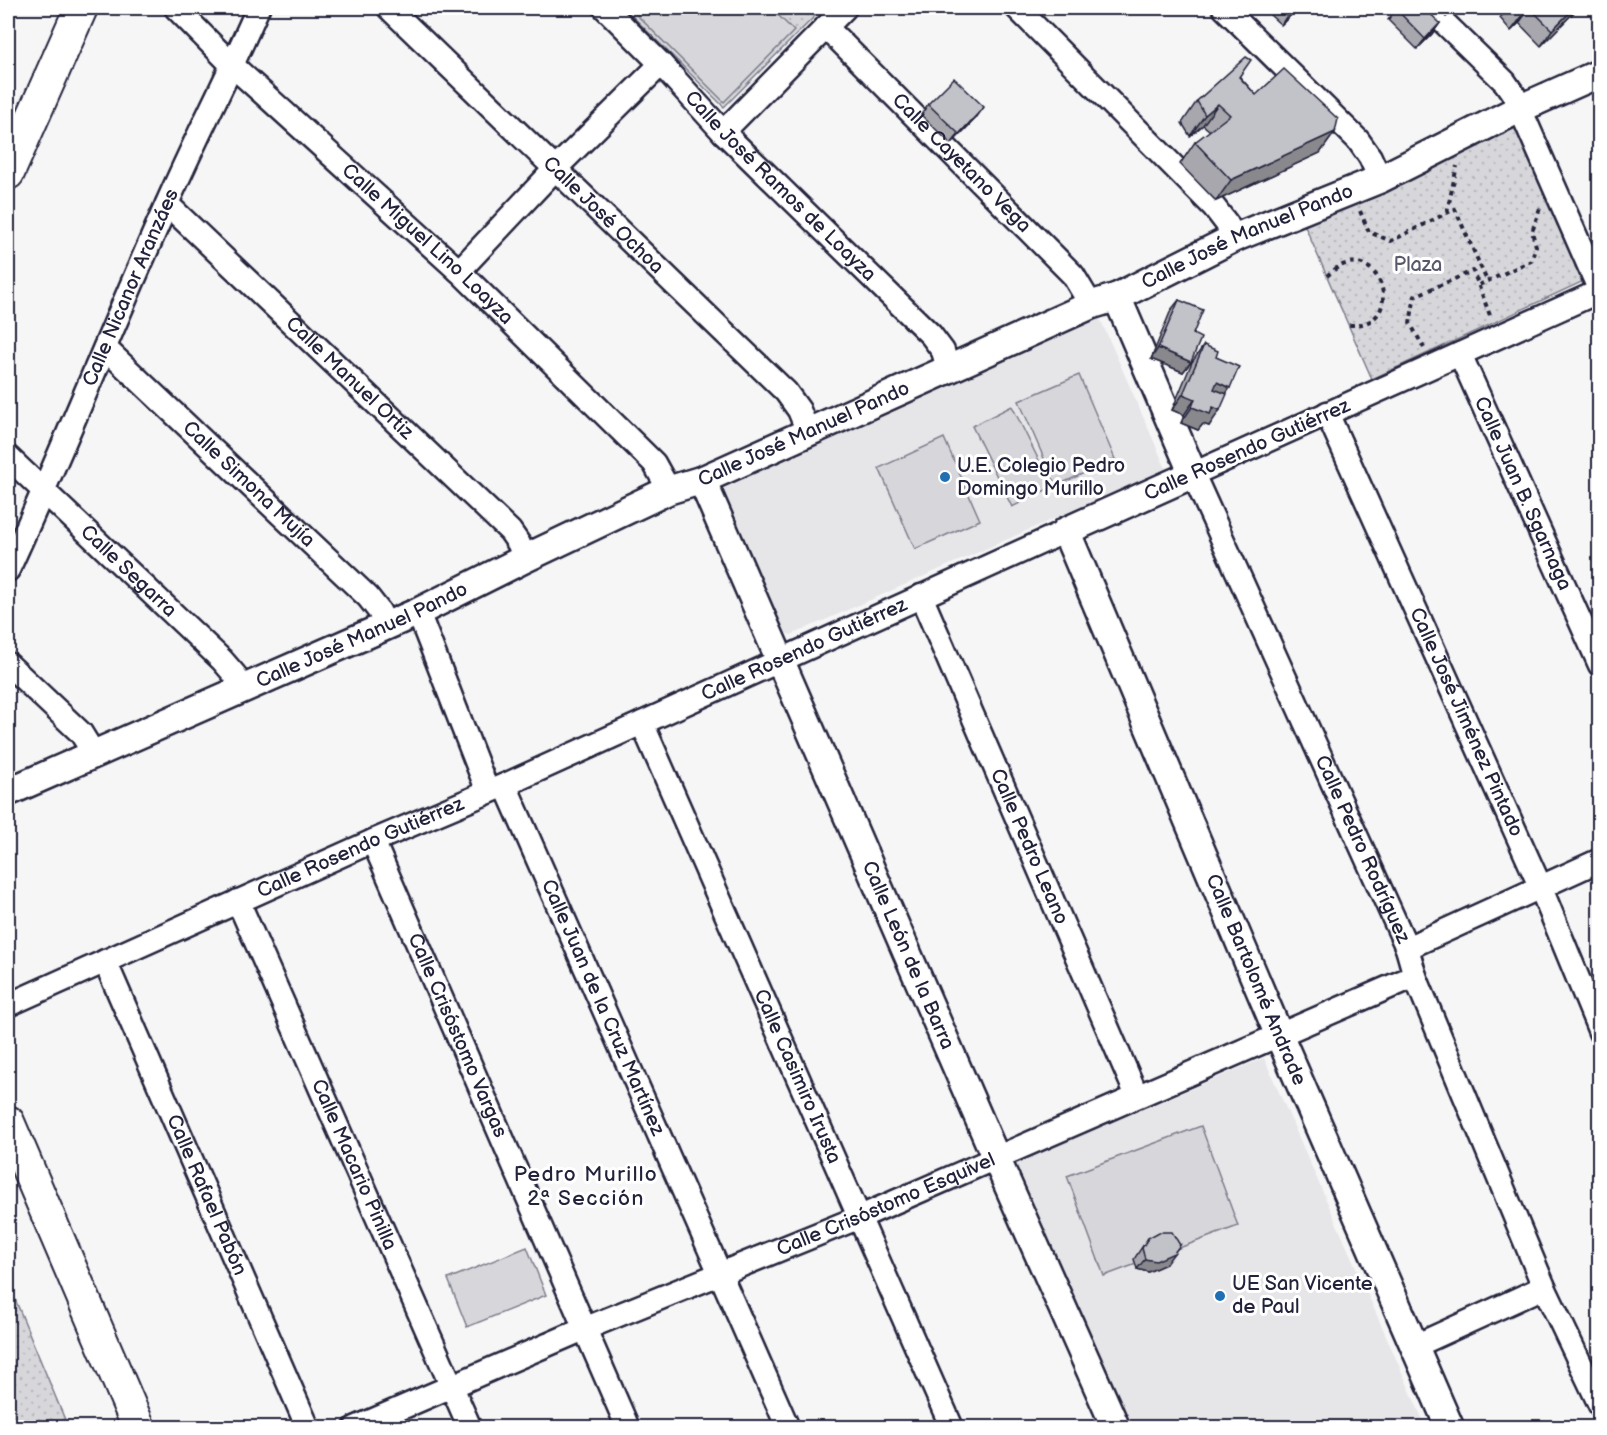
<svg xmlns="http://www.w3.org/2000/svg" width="1607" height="1435" font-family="'Balsamiq Sans',sans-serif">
<defs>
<pattern id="grass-dots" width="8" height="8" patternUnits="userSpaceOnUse" patternTransform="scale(1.5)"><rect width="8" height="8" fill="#d7d7db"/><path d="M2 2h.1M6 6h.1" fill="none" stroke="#b8b8bd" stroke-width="1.8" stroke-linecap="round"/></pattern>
</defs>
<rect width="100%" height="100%" fill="#f6f6f7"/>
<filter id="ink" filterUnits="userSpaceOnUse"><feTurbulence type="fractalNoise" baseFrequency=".0167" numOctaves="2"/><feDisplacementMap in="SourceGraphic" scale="12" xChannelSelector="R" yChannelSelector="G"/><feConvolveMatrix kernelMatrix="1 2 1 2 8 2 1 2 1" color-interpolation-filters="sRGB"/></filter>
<g filter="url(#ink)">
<path fill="#e6e6e9" d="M1098 314 1166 469 791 635 782 632 720 502 723 485Z
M1264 1058 1426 1427H1129L1014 1164Z"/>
<path fill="url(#grass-dots)" stroke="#7c7c8b" stroke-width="1.5" d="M630 8H823L724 107 627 11Z
M1518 127 1588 279 1372 379 1304 224Z
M8 1282 68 1427H8Z"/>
<path fill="#d7d7db" stroke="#7c7c8b" stroke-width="1.5" d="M637 8H771L794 31 724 102 633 11Z
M1079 375 1115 459 1056 486 1019 401Z
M1012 406 1052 487 1012 507 972 426Z
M944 438 980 520 915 549 879 468Z
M1201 1126 1238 1226 1104 1276 1067 1176Z
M527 1247 546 1295 467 1327 448 1279Z"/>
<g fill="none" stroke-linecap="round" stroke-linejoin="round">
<defs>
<g id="minor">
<path id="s1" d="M176 8 233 66 459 271 654 463 669 490"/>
<path id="s2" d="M389 8 786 392 799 410 808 432"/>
<path id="s3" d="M605 8 661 64 723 132 931 335 943 351 948 369"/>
<path d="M1017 8 1214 207 1227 224 1234 238"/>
<path d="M1224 8 1358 140 1370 157 1380 179"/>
<path d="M1429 8 1505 82 1514 95 1600 291"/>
<path id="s4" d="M826 27 1073 275 1091 305"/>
<path d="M723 132 845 8"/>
<path id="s5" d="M167 204 510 531 519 544 524 559"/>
<path d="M459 271 555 169 661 64"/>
<path id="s6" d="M1600 291 1193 474 1407 948 1415 976 1544 1287 1600 1405"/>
<path id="s7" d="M105 348 368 597 379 611 386 625"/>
<path id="s8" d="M1460 354 1600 665"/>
<path id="s9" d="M1327 413 1540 886 1600 1032"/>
<path id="s10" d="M8 457 222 660 235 675 241 691"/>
<path id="s11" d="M8 570C63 450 112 327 166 206 195 139 229 75 258 8"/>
<path id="s12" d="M921 596 1137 1096"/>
<path d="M418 612 488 792"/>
<path d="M8 664 81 733 94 754"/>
<path id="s13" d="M642 723 952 1428"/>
<path id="s14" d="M505 785 788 1428"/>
<path id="s15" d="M373 841 628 1428"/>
<path id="s16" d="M238 901 470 1428"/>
<path d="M1407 948 1600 860"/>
<path id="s17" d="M105 961 308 1428"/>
<path id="s18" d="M8 1005 373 841 505 785 1066 531"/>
<path d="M1415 1346 1544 1287"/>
<path id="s19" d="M355 1428 584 1329 860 1217 1415 976"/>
</g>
<g id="tertiary">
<path id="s20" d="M1117 297 1193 474 1066 531 1279 1035 1450 1428"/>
<path id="s21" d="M702 480 996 1158 1116 1428"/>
<path id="s22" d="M8 792 418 612 524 559 669 490 702 480 1091 305 1117 297 1234 238 1380 179 1519 109 1600 73"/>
</g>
<path id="secondary" d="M8 173 81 8
M8 1122 139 1428"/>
</defs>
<use href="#minor" stroke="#22223b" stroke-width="27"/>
<use href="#tertiary" stroke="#22223b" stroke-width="32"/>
<use href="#secondary" stroke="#22223b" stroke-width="36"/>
<path stroke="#22223b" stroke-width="4" stroke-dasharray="4.5 4.5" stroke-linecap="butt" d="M1360 211 1369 232 1391 241 1455 209 1487 281
M1447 212 1457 166
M1327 276C1376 227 1413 328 1349 325
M1479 285 1531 261 1536 246 1532 232 1540 208
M1424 348 1410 323 1415 296 1473 271 1491 318"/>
<use href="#minor" stroke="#fff" stroke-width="22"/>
<use href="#tertiary" stroke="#fff" stroke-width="27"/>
<use href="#secondary" stroke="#fff" stroke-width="32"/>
</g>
<path fill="#a7a7ad" stroke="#22223b" stroke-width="1.5" d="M1275 8H1298L1281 25 1270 15Z
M1436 8H1456L1446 17Z
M1467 8H1478L1472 13Z
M1507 8H1578L1541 46 1519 23 1511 31 1500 18Z
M1396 9 1440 23 1432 34 1417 49 1388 20Z
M1240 77 1256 95 1335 132 1320 153 1216 201 1180 164 1195 142 1210 131 1203 125 1190 136 1182 123 1197 101Z
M928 104 976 118 951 144 921 115Z
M1179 300 1193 334 1191 362 1183 372 1151 359 1171 310Z
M1204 345 1216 357 1226 394 1209 426 1203 424 1198 430 1181 423 1184 415 1172 410 1192 362Z
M1148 1238 1166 1264 1148 1272 1137 1269 1134 1259Z"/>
<path fill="#88888d" stroke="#22223b" stroke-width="1.5" d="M1295 8H1298L1281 25 1288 14Z
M1453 8H1456L1446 17Z
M1530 8 1519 23 1511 31 1523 15Z
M1574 8H1578L1541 46 1552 30Z
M1440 23 1432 34 1417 49 1425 39Z
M1218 104 1203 125 1190 136 1205 115Z
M984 107 976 118 951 144 959 134Z
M1335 132 1320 153 1216 201 1231 180Z
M1158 348 1191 362 1183 372 1151 359Z
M1217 382 1230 388 1219 404 1206 398Z
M1183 394 1195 399 1184 415 1172 410Z
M1192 407H1213L1220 410 1209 426 1203 424 1198 430 1181 423Z
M1180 1245 1166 1264 1148 1272 1137 1269 1145 1259Z"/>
<path fill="#c2c2c9" stroke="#22223b" stroke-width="1.5" d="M1282 8H1295L1288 14Z
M1397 8H1424L1440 23 1425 39 1396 9Z
M1516 8H1530L1523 15Z
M1530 8H1574L1552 30Z
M1246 57 1251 60 1239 77 1256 95 1284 69 1338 119 1335 132 1231 180 1195 142 1230 115 1218 104 1205 115 1197 101Z
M954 78 984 107 959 134 928 104Z
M1179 300 1203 310 1193 334 1201 338 1191 362 1158 348Z
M1204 345 1218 351 1216 357 1239 367 1230 388 1217 382 1214 389 1227 394 1220 410 1213 407 1210 414 1192 407 1195 399 1183 394Z
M1159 1232H1172L1180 1245 1174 1253 1156 1261 1145 1259 1142 1248 1148 1238Z"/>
</g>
<g fill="#1f6fb2" stroke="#fff" stroke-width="2">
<circle cx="945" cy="477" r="6"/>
<circle cx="1220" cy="1296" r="6"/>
</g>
<g text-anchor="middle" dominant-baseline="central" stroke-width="6" stroke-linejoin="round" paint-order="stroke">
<g font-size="20" fill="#22223b" stroke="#fff">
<text stroke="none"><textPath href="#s4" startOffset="192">Calle Cayetano Vega</textPath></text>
<text stroke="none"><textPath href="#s3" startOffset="250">Calle José Ramos de Loayza</textPath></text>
<text stroke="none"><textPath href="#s2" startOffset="298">Calle José Ochoa</textPath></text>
<text stroke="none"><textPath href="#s22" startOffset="1359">Calle José Manuel Pando</textPath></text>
<text stroke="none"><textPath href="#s1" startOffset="345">Calle Miguel Lino Loayza</textPath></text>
<text stroke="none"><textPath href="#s11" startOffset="308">Calle Nicanor Aranzáes</textPath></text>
<text stroke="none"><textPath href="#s5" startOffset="252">Calle Manuel Ortiz</textPath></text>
<text stroke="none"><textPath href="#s22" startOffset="873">Calle José Manuel Pando</textPath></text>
<text transform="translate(1247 450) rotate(-24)">Calle Rosendo Gutiérrez</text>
<text stroke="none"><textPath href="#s7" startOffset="198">Calle Simona Mujía</textPath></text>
<text stroke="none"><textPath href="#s8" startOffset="153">Calle Juan B. Sgarnaga</textPath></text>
<text stroke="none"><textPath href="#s10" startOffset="166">Calle Segarra</textPath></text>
<text stroke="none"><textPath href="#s22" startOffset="387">Calle José Manuel Pando</textPath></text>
<text stroke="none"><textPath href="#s18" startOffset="872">Calle Rosendo Gutiérrez</textPath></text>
<text stroke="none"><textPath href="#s9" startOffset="339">Calle José Jiménez Pintado</textPath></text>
<text stroke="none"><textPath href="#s12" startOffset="273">Calle Pedro Leano</textPath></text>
<text stroke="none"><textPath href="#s18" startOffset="386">Calle Rosendo Gutiérrez</textPath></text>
<text stroke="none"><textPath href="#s6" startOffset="858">Calle Pedro Rodríguez</textPath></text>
<text stroke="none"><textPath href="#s21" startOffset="518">Calle León de la Barra</textPath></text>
<text stroke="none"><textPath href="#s20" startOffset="819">Calle Bartolomé Andrade</textPath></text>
<text stroke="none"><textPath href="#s14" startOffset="243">Calle Juan de la Cruz Martínez</textPath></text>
<text stroke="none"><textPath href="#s15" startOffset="212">Calle Crisóstomo Vargas</textPath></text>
<text stroke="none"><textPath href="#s13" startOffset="386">Calle Casimiro Irusta</textPath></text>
<text stroke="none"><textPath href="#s16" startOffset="288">Calle Macario Pinilla</textPath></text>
<text stroke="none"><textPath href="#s17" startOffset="255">Calle Rafael Pabón</textPath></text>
<text stroke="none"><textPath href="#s19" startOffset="576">Calle Crisóstomo Esquivel</textPath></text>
</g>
<g font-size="20" fill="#58586b" stroke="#fff">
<text x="1418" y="265">Plaza</text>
</g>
<g font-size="20" fill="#22223b" stroke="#fff" text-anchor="start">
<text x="957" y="466">U.E. Colegio Pedro<tspan x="957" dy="23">Domingo Murillo</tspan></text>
<text x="1232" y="1284">UE San Vicente<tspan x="1232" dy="23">de Paul</tspan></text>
</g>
<g font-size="21" letter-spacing="1.5" fill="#22223b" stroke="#fff">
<text x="586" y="1174">Pedro Murillo<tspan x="586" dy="24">2ª Sección</tspan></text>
</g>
</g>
<rect width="1607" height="1435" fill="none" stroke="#fff" stroke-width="30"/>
<rect x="15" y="15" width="1577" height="1405" fill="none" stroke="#22223b" stroke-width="2" filter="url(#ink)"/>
</svg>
